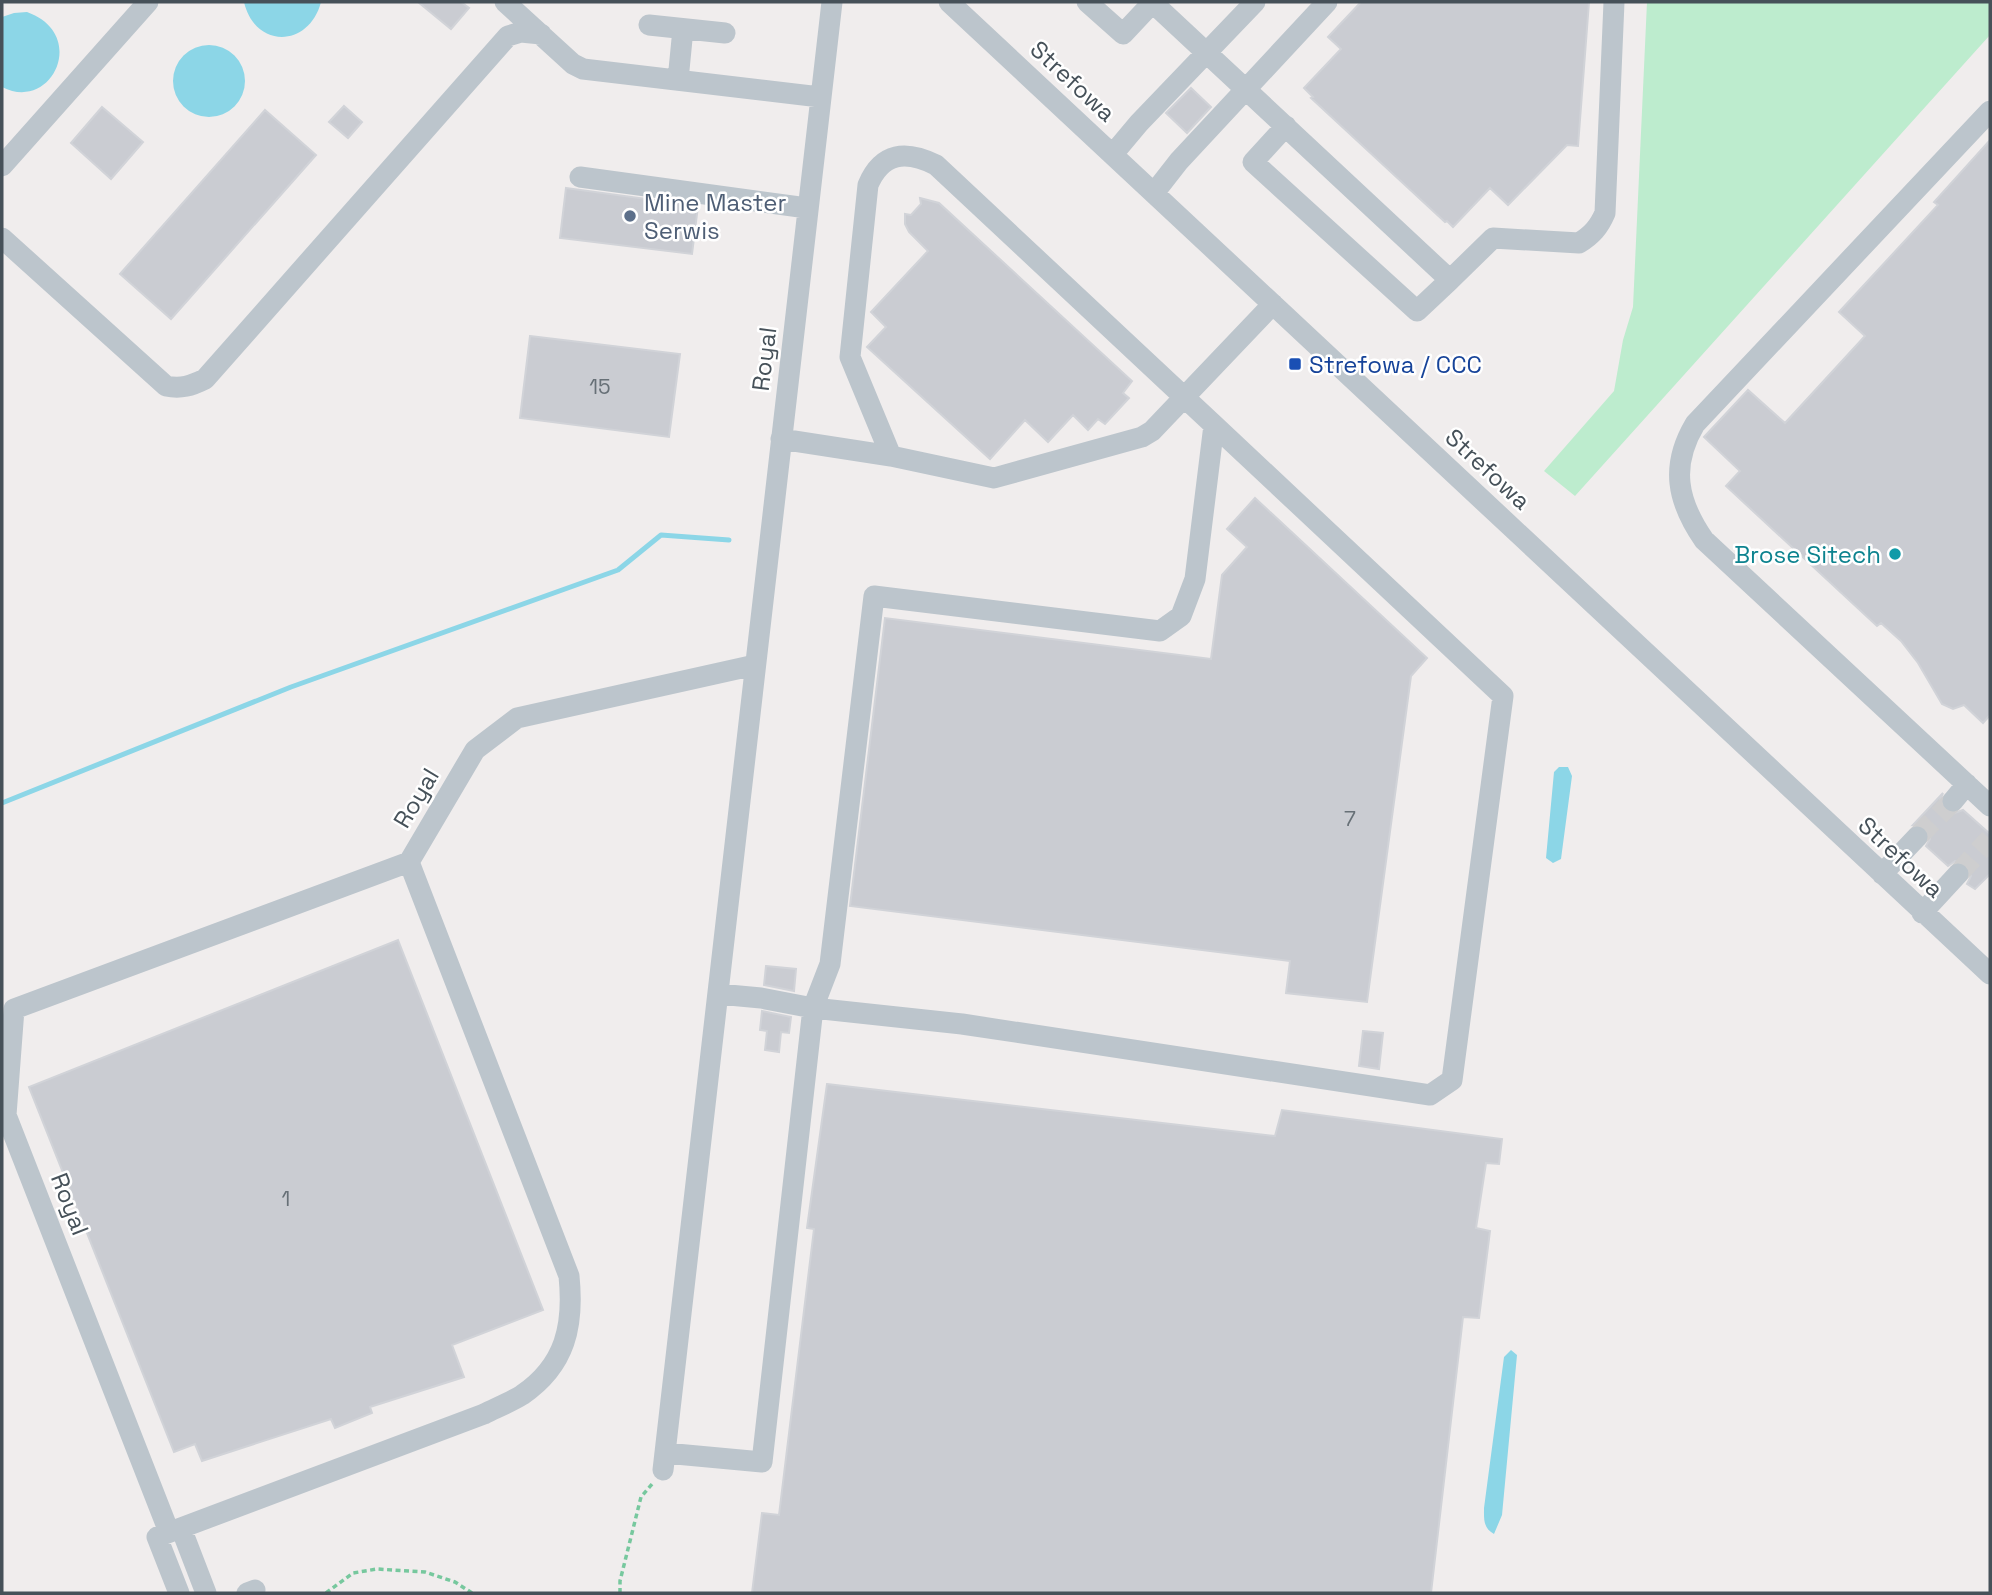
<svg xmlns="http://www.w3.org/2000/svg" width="1992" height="1595" font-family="'Space Grotesk',sans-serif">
<rect width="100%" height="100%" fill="#f0eded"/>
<path fill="#bdecce" d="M1647 2H1990V35L1575 496 1544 471 1614 391 1623 340 1633 307Z"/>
<path fill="#8cd6e7" d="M244 2H321C309 48 255 49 244 2Z
M27 12C89 34 52 113 2 87V17L14 13Z
M173 81a36 36 0 1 1 72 0a36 36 0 1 1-72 0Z
M1559 767H1568L1572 776 1561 859 1553 863 1546 858 1554 772Z
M1511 1350 1517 1355 1502 1515 1494 1534C1483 1528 1484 1519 1484 1508L1504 1357Z"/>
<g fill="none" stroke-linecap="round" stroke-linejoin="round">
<path stroke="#8cd6e7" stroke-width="5" d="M2 803 291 687 618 570 661 535 729 540"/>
</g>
<path fill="#caccd2" stroke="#d1d3d8" stroke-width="2" d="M418 2H461L469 8 451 29Z
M1361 2H1589L1578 146 1567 145 1508 205 1490 188 1453 227 1447 221 1445 222 1311 98 1313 97 1304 88 1341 49 1328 37Z
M1191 88 1211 107 1187 133 1166 113Z
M344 106 362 122 348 138 329 122Z
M102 107 143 142 111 179 71 143Z
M265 110 316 155 171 319 120 274Z
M1990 140V715L1983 723 1964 705 1953 709 1942 704 1918 663 1901 641 1881 623 1877 626 1726 486 1740 471 1704 437 1748 390 1785 423 1865 336 1839 312 1938 205 1934 202Z
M566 188 698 206 692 254 560 238Z
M920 198 939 203 1132 381 1123 393 1129 398 1105 424 1098 419 1088 430 1073 415 1048 442 1025 420 990 459 867 347 886 327 871 312 928 251 909 232 905 224V214L911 215 921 204Z
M530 336 680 354 669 437 520 418Z
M1255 498 1427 658 1411 676 1367 1002 1286 993 1290 961 850 906 885 618 1211 659 1222 575 1247 547 1227 529Z
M1943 793 1940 800 1944 811 1952 814 1963 810 1990 834V874L1975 889 1967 884 1971 876 1967 865 1955 861 1948 866 1926 846 1930 839 1926 828 1921 824 1913 825Z
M398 940 543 1310 452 1345 464 1377 370 1407 372 1413 335 1428 331 1419 202 1461 195 1444 174 1452 29 1087Z
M766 966 796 969 794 991 764 985Z
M762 1011 791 1017 789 1033 781 1032 779 1052 765 1050 767 1031 760 1030Z
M1363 1031 1383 1033 1379 1069 1359 1066Z
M827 1084 1275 1136 1282 1110 1502 1139 1499 1164 1486 1163 1476 1228 1490 1231 1479 1318 1463 1317 1431 1593H752L762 1513 779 1515 814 1229 807 1228Z"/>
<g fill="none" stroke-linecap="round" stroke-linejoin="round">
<path stroke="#cececf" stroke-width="21" stroke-dasharray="21 10" stroke-linecap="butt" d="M1917 837 1953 801
M1958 874 1990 839"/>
<path stroke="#77c89e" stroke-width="3.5" stroke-dasharray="5 3.5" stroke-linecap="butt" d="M326 1593 353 1573 377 1569 425 1572 455 1582 472 1593
M620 1593V1581L641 1497 653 1483"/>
<path stroke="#bcc5cc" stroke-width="21" d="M505 2 573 64 583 69 820 97
M949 2 1990 974
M1087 2 1123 34 1153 2
M1152 2 1450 280 1493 238 1579 243C1592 235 1599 227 1605 213L1614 2
M649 25 725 33
M678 80 683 29
M1990 111 1695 424C1670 466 1677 501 1704 540L1990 806
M1286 126 1253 162 1417 311 1450 280
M1113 154 1139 123 1255 2
M2 166 148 2
M580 177 807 208
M1154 193 1179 161 1327 2
M2 238 166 386C181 389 191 386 205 379L508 36 521 32 541 34
M1214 425 1195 579 1181 616 1160 631 874 596 830 964 813 1008 962 1024 1430 1095 1452 1080 1503 696 1214 425 1184 397 936 165C906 150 882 152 868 185L850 357 891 456 994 478 1142 437 1152 431 1273 304
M781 439 891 456
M1953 801 1967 784
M1882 874 1917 837
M1922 913 1958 874
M665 1453 762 1462 813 1008 761 998 718 994
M663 1470 832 2
M181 1528 206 1593
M169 1532 6 1115 14 1009 409 862 475 750 517 718 755 665
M179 1593 157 1537 484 1414C496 1408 511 1402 522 1395 566 1365 574 1325 569 1276L409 862
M247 1593 255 1590"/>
</g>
<circle fill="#5c6f8a" stroke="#fff" stroke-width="2.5" cx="630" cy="216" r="7"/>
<rect fill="#1a4fb4" stroke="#fff" stroke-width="2.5" x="1288" y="357" width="14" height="14" rx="3.5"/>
<circle fill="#0f9aa8" stroke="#fff" stroke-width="2.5" cx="1895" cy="554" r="7"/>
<g text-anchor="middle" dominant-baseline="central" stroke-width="5" stroke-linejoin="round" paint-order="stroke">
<g font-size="21" fill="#677077">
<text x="600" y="386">15</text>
<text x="1350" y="818">7</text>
<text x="286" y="1198">1</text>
</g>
<g font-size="24" fill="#465159" stroke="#fff">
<text transform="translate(1073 81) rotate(43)">Strefowa</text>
<text transform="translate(764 359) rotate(-83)">Royal</text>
<text transform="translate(1488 469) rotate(43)">Strefowa</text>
<text transform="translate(416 798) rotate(-59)">Royal</text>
<text transform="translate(1901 857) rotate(43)">Strefowa</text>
<text transform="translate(70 1204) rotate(69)">Royal</text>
</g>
<g font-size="24" fill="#4e5e75" stroke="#fff" text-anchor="start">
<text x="644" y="202">Mine Master<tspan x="644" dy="28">Serwis</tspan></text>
</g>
<g font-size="24" fill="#164399" stroke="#fff" text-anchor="start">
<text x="1309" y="364">Strefowa / CCC</text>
</g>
<g font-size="24" fill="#0d838f" stroke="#fff" text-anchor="end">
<text x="1881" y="554">Brose Sitech</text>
</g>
</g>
<rect width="1992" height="1595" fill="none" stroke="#465159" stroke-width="7"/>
</svg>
